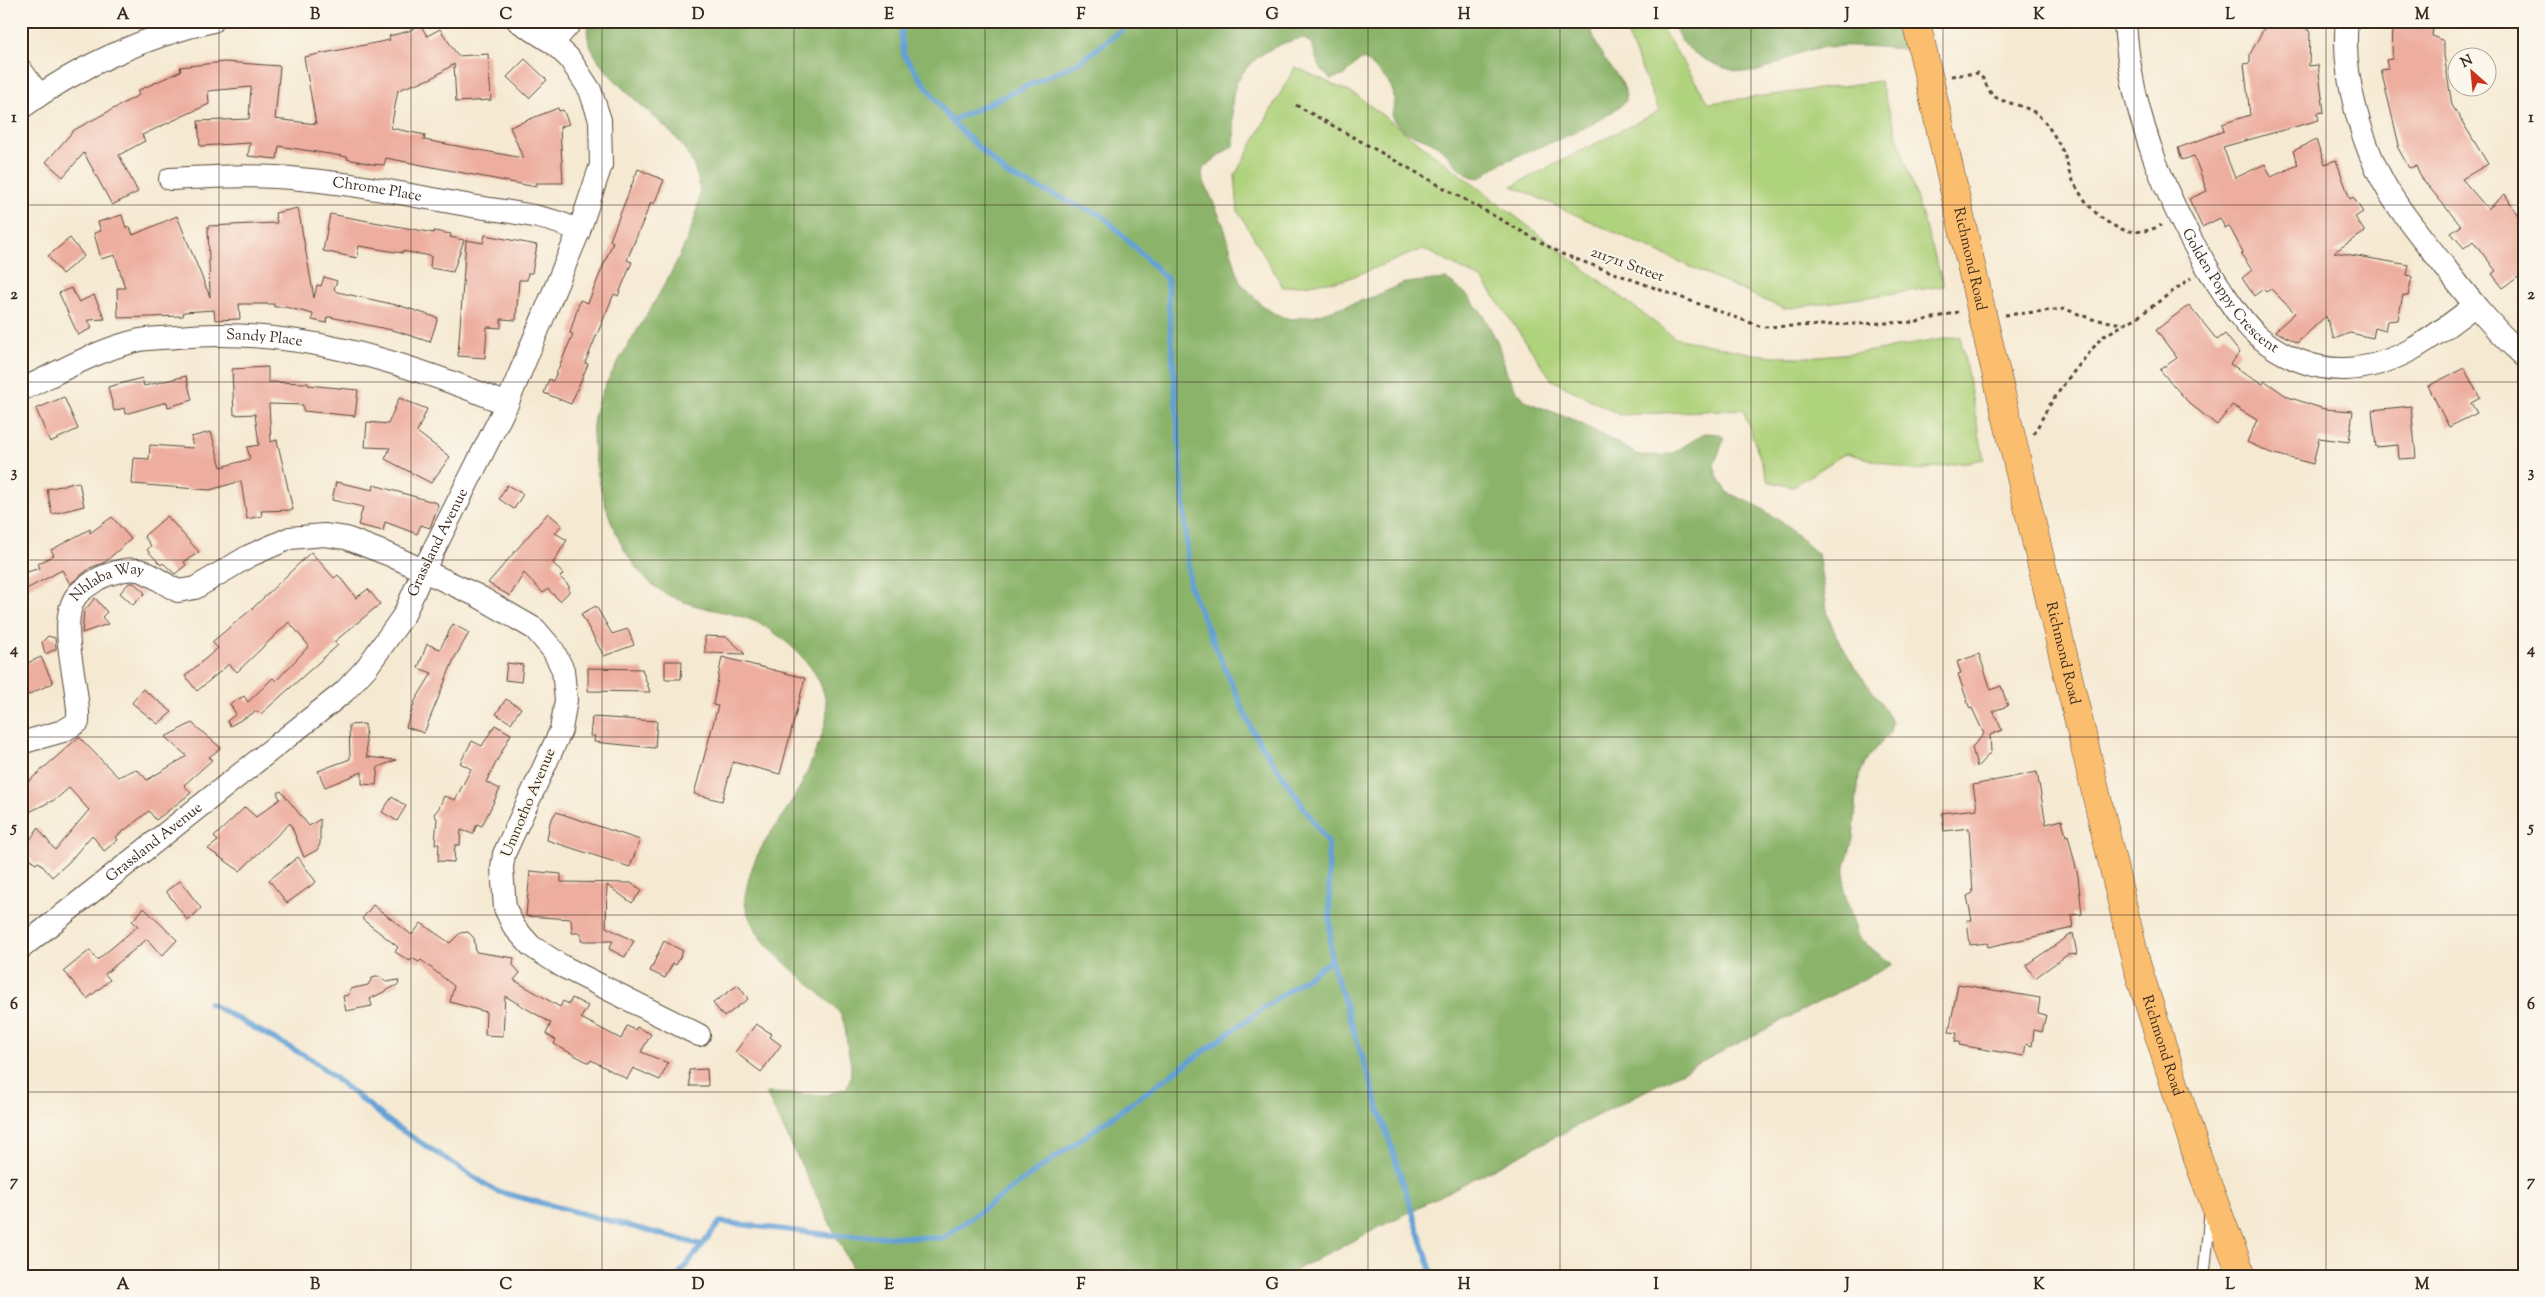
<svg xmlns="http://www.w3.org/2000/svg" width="2545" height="1297" font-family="'Sorts Mill Goudy',serif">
<rect width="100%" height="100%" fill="#fbf7ec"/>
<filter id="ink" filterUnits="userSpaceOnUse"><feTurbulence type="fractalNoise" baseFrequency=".02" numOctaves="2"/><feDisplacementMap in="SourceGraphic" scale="10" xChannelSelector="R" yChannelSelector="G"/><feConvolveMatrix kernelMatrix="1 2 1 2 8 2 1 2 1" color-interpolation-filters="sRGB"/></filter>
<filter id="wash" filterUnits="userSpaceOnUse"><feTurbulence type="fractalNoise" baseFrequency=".0096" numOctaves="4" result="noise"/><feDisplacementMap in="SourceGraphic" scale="20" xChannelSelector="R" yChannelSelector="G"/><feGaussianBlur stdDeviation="1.12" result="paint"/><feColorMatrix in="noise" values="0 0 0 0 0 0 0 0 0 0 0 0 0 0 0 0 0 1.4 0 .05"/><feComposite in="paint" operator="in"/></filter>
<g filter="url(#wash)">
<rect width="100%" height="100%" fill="#f5e9d2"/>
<path fill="#afd27b" stroke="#757e4c" d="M1622 21H1657L1709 103 1880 81 1944 286 1784 309 1512 186 1659 111Z
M1295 67 1356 95 1675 338 1754 354 1797 358 1873 351 1960 336 1984 459 1914 471 1846 453 1792 487 1768 481 1743 409 1620 415 1552 380 1483 280 1423 249 1344 280 1283 287 1238 211 1235 175Z"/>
<path fill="#8bb46b" stroke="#636f44" d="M589 21H1589C1592 34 1598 50 1606 61 1617 76 1626 82 1626 101 1591 132 1541 144 1500 164 1493 167 1487 174 1481 177 1466 182 1449 155 1439 147 1423 134 1406 139 1392 118 1392 111 1394 107 1394 101 1396 83 1375 69 1364 59L1357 62 1344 76 1330 79 1319 67 1312 44 1303 38C1273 43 1238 64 1233 95 1230 111 1236 129 1234 145L1203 168 1202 177 1223 224 1240 282 1262 305 1278 316 1292 319 1313 316 1373 297 1404 283 1446 279 1465 293 1482 313 1498 343 1506 371 1516 390 1527 402 1574 420 1639 455 1661 456 1673 453 1705 433 1720 434 1724 439 1714 465 1717 476 1728 493 1756 505 1783 523 1818 554 1828 616 1836 635 1855 668 1880 701 1892 722 1890 732 1869 756 1859 775 1853 839 1845 866 1844 891 1858 937 1882 957 1893 964 1284 1276H856L766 1093 826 1095 847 1088C853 1075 851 1064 848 1050 845 1036 847 1024 839 1012 834 1005 826 1000 820 994 793 968 753 943 745 904 744 896 747 887 749 878 756 849 775 829 790 804 801 787 809 769 816 750 827 723 832 710 819 681 808 657 772 626 746 618 721 610 694 608 670 596 618 571 596 489 593 436 591 409 605 385 618 362 642 321 705 230 699 184 697 172 691 158 684 148 665 117 574 64 589 21Z
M1672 21H1899L1906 49C1875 47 1845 43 1814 49 1793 53 1778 65 1758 71 1736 77 1696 59 1683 42 1678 36 1675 28 1672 21Z"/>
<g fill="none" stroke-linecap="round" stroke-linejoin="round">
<path stroke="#63a1d5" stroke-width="5.5" d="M905 21 901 33 904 55 951 121 1008 175 1103 216 1167 279 1190 588 1253 732 1328 843 1331 960 1433 1276
M951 121 1081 61 1133 21
M209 1003 311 1059 395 1126 496 1191 702 1245
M678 1276 720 1222 830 1235 943 1238 1331 960"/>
</g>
<g id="blocks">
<path fill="#edad9f" d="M2268 21H2307V30H2310L2309 66 2318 65 2324 112 2317 113 2319 120 2223 147 2235 178 2265 164 2271 177 2298 165 2293 151 2316 140 2325 164 2336 160 2350 199 2353 197 2363 212 2355 217 2365 232 2334 252 2409 265 2407 275 2412 276 2408 296 2403 295 2398 320 2387 321 2385 331 2375 328 2373 338 2350 333 2334 339 2326 316 2297 343 2275 331 2295 313 2271 289 2266 292 2263 289 2254 296 2242 278 2252 270 2241 254 2243 252 2229 226 2225 228 2220 218 2202 227 2189 199 2207 191 2194 156 2182 160 2178 148 2224 131 2222 124 2250 115 2244 64 2250 63V54Z
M2393 21H2434L2432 36 2444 41V55L2452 105 2488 164 2462 179 2488 209 2505 194 2524 226V273L2503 288 2492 274 2496 271 2473 241 2464 248 2451 233 2461 226 2420 176 2416 166 2409 168 2397 146 2399 145 2381 70 2388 69 2386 60 2392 59Z
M420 24 427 36 440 29 458 56 488 54 491 100 456 102 454 64 432 78 398 90 391 128 425 135 424 140 523 158 510 127 558 108 559 111 563 110 569 124 560 127 563 183H536V187L386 158 384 165 372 164 347 159 348 157 279 146 277 159 248 156 250 143 200 146 198 121 249 119 251 87 208 91 209 104 142 135 145 141 119 155 138 192 112 205 84 153 63 177 46 162 74 130 139 95 137 91 181 71 180 67 224 62 280 66 275 119 316 124 304 57 390 40 389 36 409 31Z
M525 59 547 80 529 98 507 77Z
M638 169 664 180 654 204 651 202 627 260 632 262 618 296 614 294 585 363 588 364 571 404 544 393 549 379 553 381 573 334 570 333 580 300 588 303 613 242 610 240Z
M298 208 314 298 317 285 321 286 324 277 337 281 334 289 337 292 401 306 438 318 430 342 396 331 330 317H327L326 323 312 320 313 314 285 307H274V304H239L240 319 215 320 214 310 184 312 183 316 118 318 117 288H125L115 255 101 259 94 233 101 231 98 222 122 215 126 228 130 227 133 235 177 216 210 297 208 226 277 223 275 213Z
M330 214 434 233V231L451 234 450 237 464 240 453 272 430 268 431 256 402 251V253L359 246 357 258 323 251Z
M485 235 537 245 532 273H528L527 280H519L516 320 501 319V328L487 327 485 358 458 356 466 240 483 243Z
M70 238 84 256 62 274 48 256Z
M71 288 79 302 94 295 105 319 88 320 92 328 78 335 59 293Z
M2189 305 2217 340 2225 334 2240 353 2230 364 2263 384 2265 381 2288 397 2324 409 2353 411 2349 442 2319 438 2313 464 2271 453 2247 442 2257 420 2232 405 2217 425 2189 403 2160 370 2177 358 2156 330Z
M268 367V382L308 383V385L358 390 355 416 303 411V405L269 404 271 442 277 440 293 510 261 511 262 516 247 519 241 481 210 490 132 484 134 458 149 459 150 445 193 448 191 437 211 432 221 467 250 459 247 447 259 445 255 414 234 415 232 369Z
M2464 368 2480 398 2471 403 2477 413 2449 427 2428 386Z
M186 376 192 400 168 407 167 402 125 414 124 408 114 411 108 387 142 378 144 386Z
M64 397 78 429 50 442 36 409Z
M399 398 427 409 417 432 450 457 431 483 385 459 390 448 365 447 367 422 388 424Z
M2411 406 2416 458 2399 459 2398 445 2376 447 2372 410Z
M79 482 84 506 52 514 47 489Z
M336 482 373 490 374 485 437 503 438 506 430 528 421 525 417 534 385 522 383 531 358 525 363 507 332 500Z
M507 485 523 494 514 509 499 499Z
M548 513 562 525 555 533 567 540 553 563 563 574 560 577 569 586V592L560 601 548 589 543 593 524 573 510 596 488 583Z
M167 516 199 552 184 562 186 565 175 574 163 563 161 565 147 550 151 546 144 536Z
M112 517 131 539 105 562 90 568 70 584 62 570 21 592V574L40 568 38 564 54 555 51 550 90 529V533Z
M311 552 334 578 338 575 356 598 368 589 380 604 334 642 338 645 261 714 257 711 230 726 227 721 236 714 230 704 244 696 248 702 273 678 276 681 309 646 289 622 237 672 229 664 197 691 185 676 218 648 212 642 253 608Z
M129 583H134L145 593 133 605 120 593Z
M95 598 107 612 102 617 108 624 82 633 84 611Z
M596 606 612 634 628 629 634 645 604 656 581 614Z
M453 624 469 633 454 659 424 733 406 727 415 701 432 673 418 668 427 644 440 649Z
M48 636 55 638 56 649 45 654 42 642Z
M705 636 727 637 745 654 705 653Z
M1979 654 1991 690 2001 686 2008 706 1993 711 2002 730 1990 735 1991 752 1977 767 1972 747 1984 734 1972 708 1970 709 1958 674 1961 673 1957 662Z
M41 657 53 683 21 698V666Z
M722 657 805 678 780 774 733 762 722 801 694 794 718 706 713 705Z
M665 661H682L681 679H665Z
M507 663 523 665 521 682 505 680Z
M588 668 642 669 650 692 588 691Z
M143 689 172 712 158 724 132 703Z
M506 699 521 708 511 723 496 714Z
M592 717 657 721 655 748 594 742 595 736H590Z
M192 723 221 748 209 757 212 760 184 785 191 793 156 820 149 811 116 837 118 840 104 851 92 835 69 862 52 877 39 862 35 864 24 849 38 828 55 850 89 810 69 788 56 799 21 816V788L79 737 118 777 134 770 139 771 147 780 187 756 165 737Z
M365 724 367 757 396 760 378 767 376 785 362 784V772L325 787 318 771 350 759 349 725Z
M495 725 511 734 486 782 500 789 482 826 477 824 473 834 461 830 460 845H455L454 862 438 861 439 844H435L437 819 434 814 439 808 444 796 455 800 471 769 460 763 472 741 482 746Z
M2037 772 2046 824 2062 820 2066 836 2068 835 2078 876 2082 914 2071 915 2073 928 1988 947 1987 943 1970 945 1967 920H1972L1967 896 1973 893 1969 828 1944 831 1942 813 1977 809 1973 785Z
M281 791 309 826 320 819V844L317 850 304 857 290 823 240 871 208 849 218 841 214 837 245 807 256 817 280 799 277 793Z
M392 797 406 806 397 821 382 812Z
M556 812 640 840 630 867 547 840 550 822Z
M298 857 316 882 287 903 269 880Z
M530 871 561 874V882L631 883 642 890 632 903 607 885 606 927 634 941 625 957 609 949 613 941H581V933H572L571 919 526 916Z
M180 881 201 908 188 921 166 891Z
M373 905 412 935 421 923 450 943 460 933 468 932 474 938 476 952 514 958 513 965 520 973 514 980 560 1007 563 1001 569 1004 572 998 588 1006 581 1018 621 1039 627 1026 635 1030 637 1027 651 1034 641 1052 668 1063 660 1080 633 1068 627 1079 591 1060 589 1063 554 1044 556 1040 546 1034 551 1023 505 996 503 1036 485 1035 486 1012 450 1002 454 986 421 960 419 962 412 958 410 961 395 952 398 947 362 919Z
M144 908 177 940 162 956 147 939 105 974 110 980 87 999 64 971 90 950 97 960 138 926 132 921Z
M2073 933 2077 954 2067 955 2035 978 2026 965Z
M664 941 683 951 676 965 673 963 665 978 650 971Z
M376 977H380L386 982 398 980 399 984 370 999 372 1006 346 1011 343 996 349 995 350 989 368 985 372 978Z
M1958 984 2040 998 2038 1013 2046 1015 2042 1032 2034 1030 2032 1046 2026 1044 2024 1056 1959 1045 1960 1042H1955L1957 1033 1949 1032Z
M738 985 748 999 724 1017 713 1003Z
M756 1024 772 1034 770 1037 781 1045 761 1072 735 1052Z
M707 1069 708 1086H690L689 1070Z"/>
</g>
</g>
<g filter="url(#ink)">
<use href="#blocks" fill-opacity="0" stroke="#574739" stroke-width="1"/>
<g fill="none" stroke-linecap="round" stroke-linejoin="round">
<defs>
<path id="service" d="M2204 1276 2210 1213"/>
<g id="minor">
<path id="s1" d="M2125 21C2130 116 2170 214 2223 292 2233 307 2244 324 2258 336 2281 356 2314 370 2345 369 2397 367 2435 336 2474 306"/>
<path d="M2347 21C2341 74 2362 147 2389 192 2404 217 2423 239 2441 262 2467 296 2492 328 2524 356"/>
<path d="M553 43 572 21"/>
<path d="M21 70 39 95"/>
<path d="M21 108C77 67 146 36 213 21"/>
<path id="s2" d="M170 179C213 177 257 174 300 179 358 184 415 196 472 206 507 212 548 215 579 231"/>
<path id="s3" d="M21 390C59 372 99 349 140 340 152 338 165 338 177 337 291 326 403 361 507 404"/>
<path id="s4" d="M21 743 63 731 78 722C81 687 55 623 77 595 82 589 89 585 95 581 100 577 107 575 113 573 143 562 152 578 178 591L195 588 249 556 290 538 324 535 346 538 390 555 478 596 535 629 553 650 563 670 566 700 561 730 504 854 502 868 505 908 514 927 531 946 562 966 699 1035"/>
<path id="s5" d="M21 948 344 692 367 667 404 615 423 571 507 404 579 231 601 165 600 120 590 90 569 58 553 43 518 21"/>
</g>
<g id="trunk">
<path id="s6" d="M1916 21 1983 318 2137 966 2200 1165 2242 1276"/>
</g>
</defs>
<use href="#service" stroke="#574739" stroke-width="13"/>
<use href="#minor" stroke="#574739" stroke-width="24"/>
<use href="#trunk" stroke="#574739" stroke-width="29"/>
<path stroke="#574739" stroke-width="3" stroke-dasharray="4 4" stroke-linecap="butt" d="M1951 76 1977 73C1986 78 1986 91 1995 97 2009 105 2029 105 2040 117 2050 127 2062 147 2066 160 2068 164 2068 170 2070 174 2085 210 2121 247 2161 225
M1296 105 1562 254 1762 327 1917 322 1958 312
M2005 315 2065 309 2092 319 2123 324
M2034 434 2047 409 2067 380 2102 337 2139 316 2191 278"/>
<use href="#service" stroke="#fff" stroke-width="11"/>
<use href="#minor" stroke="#fff" stroke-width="22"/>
<use href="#trunk" stroke="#fbbd6e" stroke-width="28"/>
</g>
</g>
<path fill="none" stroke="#3b2a1e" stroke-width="1" stroke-opacity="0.55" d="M219 21V1276M411 21V1276M602 21V1276M794 21V1276M985 21V1276M1177 21V1276M1368 21V1276M1560 21V1276M1751 21V1276M1943 21V1276M2134 21V1276M2326 21V1276M21 205H2524M21 382H2524M21 560H2524M21 737H2524M21 915H2524M21 1092H2524"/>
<g text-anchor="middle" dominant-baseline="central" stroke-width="4" stroke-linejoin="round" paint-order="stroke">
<g font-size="15" fill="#3b2a1e" stroke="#fbf7ec">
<text stroke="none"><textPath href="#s2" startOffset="208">Chrome Place</textPath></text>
<text stroke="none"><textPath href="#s6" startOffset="244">Richmond Road</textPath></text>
<text transform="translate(1627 265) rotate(20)">211711 Street</text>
<text stroke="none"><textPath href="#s1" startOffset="295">Golden Poppy Crescent</textPath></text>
<text stroke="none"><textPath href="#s3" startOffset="254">Sandy Place</textPath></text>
<text stroke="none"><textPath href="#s5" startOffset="590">Grassland Avenue</textPath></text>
<text stroke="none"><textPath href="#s4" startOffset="225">Nhlaba Way</textPath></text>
<text stroke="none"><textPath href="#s6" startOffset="649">Richmond Road</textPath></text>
<text transform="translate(529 803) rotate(-67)">Umnotho Avenue</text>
<text stroke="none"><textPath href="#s5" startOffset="170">Grassland Avenue</textPath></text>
<text stroke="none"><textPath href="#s6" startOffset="1054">Richmond Road</textPath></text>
</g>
</g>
<rect width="2545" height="1297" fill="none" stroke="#fbf7ec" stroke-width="55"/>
<g transform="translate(2472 72) rotate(333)"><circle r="24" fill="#fbf7ec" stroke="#aea59a"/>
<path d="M0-4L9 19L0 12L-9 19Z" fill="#c8321e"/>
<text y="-8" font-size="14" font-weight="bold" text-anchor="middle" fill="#3b2a1e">N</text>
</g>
<rect x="28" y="28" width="2490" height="1242" fill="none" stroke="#3b2a1e" stroke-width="2"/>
<g font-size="16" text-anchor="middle" font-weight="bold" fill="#3b2a1e">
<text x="123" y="19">A</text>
<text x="315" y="19">B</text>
<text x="506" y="19">C</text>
<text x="698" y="19">D</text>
<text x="889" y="19">E</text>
<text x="1081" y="19">F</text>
<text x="1272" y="19">G</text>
<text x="1464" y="19">H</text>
<text x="1656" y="19">I</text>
<text x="1847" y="19">J</text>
<text x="2039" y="19">K</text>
<text x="2230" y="19">L</text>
<text x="2422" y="19">M</text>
<text x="14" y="122">1</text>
<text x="2531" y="122">1</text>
<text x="14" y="299">2</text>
<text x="2531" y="299">2</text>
<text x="14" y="477">3</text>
<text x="2531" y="477">3</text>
<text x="14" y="654">4</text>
<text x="2531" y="654">4</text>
<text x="14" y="832">5</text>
<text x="2531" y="832">5</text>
<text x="14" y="1009">6</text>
<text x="2531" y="1009">6</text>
<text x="14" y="1186">7</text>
<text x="2531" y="1186">7</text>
<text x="123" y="1289">A</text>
<text x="315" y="1289">B</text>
<text x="506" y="1289">C</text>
<text x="698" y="1289">D</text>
<text x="889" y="1289">E</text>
<text x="1081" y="1289">F</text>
<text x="1272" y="1289">G</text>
<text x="1464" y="1289">H</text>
<text x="1656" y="1289">I</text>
<text x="1847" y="1289">J</text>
<text x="2039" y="1289">K</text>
<text x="2230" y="1289">L</text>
<text x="2422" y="1289">M</text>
</g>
</svg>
